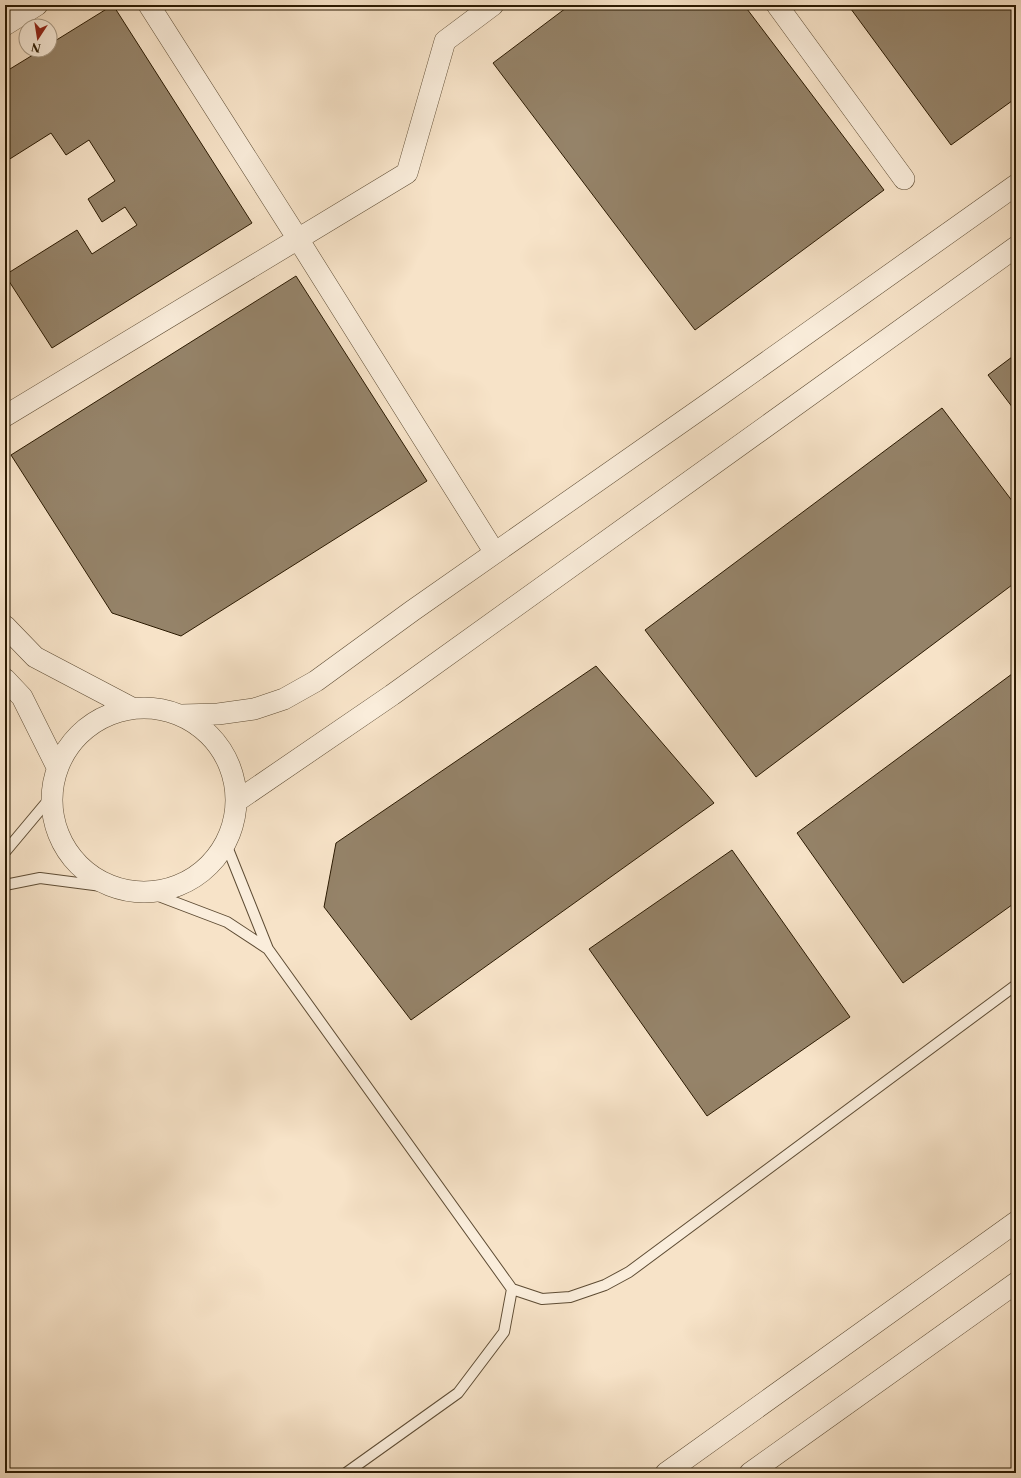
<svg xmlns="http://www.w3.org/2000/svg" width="1021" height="1478" font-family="'Libre Caslon Text',serif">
<rect width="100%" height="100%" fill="#f7e3c8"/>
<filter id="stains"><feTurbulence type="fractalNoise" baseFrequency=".005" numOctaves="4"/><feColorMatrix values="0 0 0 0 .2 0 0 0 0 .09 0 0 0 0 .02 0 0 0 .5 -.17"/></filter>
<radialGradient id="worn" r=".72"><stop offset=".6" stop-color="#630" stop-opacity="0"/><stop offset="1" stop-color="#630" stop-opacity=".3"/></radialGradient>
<path fill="#958369" stroke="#2b1a02" d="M113 5 252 223 52 348 5 275 77 230 92 254 137 225 125 207 102 222 88 199 115 181 89 140 66 155 51 133 5 162V72L41 50H50V44Z
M570 5H744L884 190 695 330 493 63Z
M848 5H1016V98L951 145Z
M296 276 427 481 181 636 112 613 11 455Z
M1016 354V412L988 375Z
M942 408 1016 506V582L756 777 645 630Z
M596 666 714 803 411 1020 324 907 336 843Z
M1016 671V902L903 983 797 833Z
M732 850 850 1017 707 1116 589 949Z"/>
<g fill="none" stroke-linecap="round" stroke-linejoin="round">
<defs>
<path id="lane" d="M226 844 268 949 512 1289 542 1299 570 1297 605 1285 629 1272 1016 985
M5 852 51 797
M5 885 40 878 117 888
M148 892 227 922 268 949
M346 1473 458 1393 504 1332 512 1289"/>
<path id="street" d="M149 5 298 239 495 553
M777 5 904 179
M5 25 37 5
M5 416 407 173 445 41 493 5
M5 626 35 657 132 708
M5 679 22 697 57 767
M52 800a92 92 0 1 1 184 0a92 92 0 1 1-184 0Z
M182 715 218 714 254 709 284 699 316 681 412 611 719 396 1016 185
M237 801 392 695 1016 247
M666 1473 1016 1222
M750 1473 1016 1283"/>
</defs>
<use href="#lane" stroke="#5e4c34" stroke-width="12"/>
<use href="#street" stroke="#5e4c34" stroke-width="22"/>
<use href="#lane" stroke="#faeddb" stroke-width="10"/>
<use href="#street" stroke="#faeddb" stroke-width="21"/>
</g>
<rect width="1021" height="1478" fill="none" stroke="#f7e3c8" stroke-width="20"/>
<rect x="6" y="6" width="1009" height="1466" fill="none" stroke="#2b1a02" stroke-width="2"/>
<rect x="10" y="10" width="1001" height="1458" fill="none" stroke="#2b1a02"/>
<g transform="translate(38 38) rotate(192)"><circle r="19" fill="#faeddb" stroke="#a79984"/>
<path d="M0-3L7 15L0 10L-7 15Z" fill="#8f2418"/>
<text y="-6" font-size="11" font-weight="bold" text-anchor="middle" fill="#2b1a02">N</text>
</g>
<rect width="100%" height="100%" filter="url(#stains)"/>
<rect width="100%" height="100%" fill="url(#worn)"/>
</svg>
